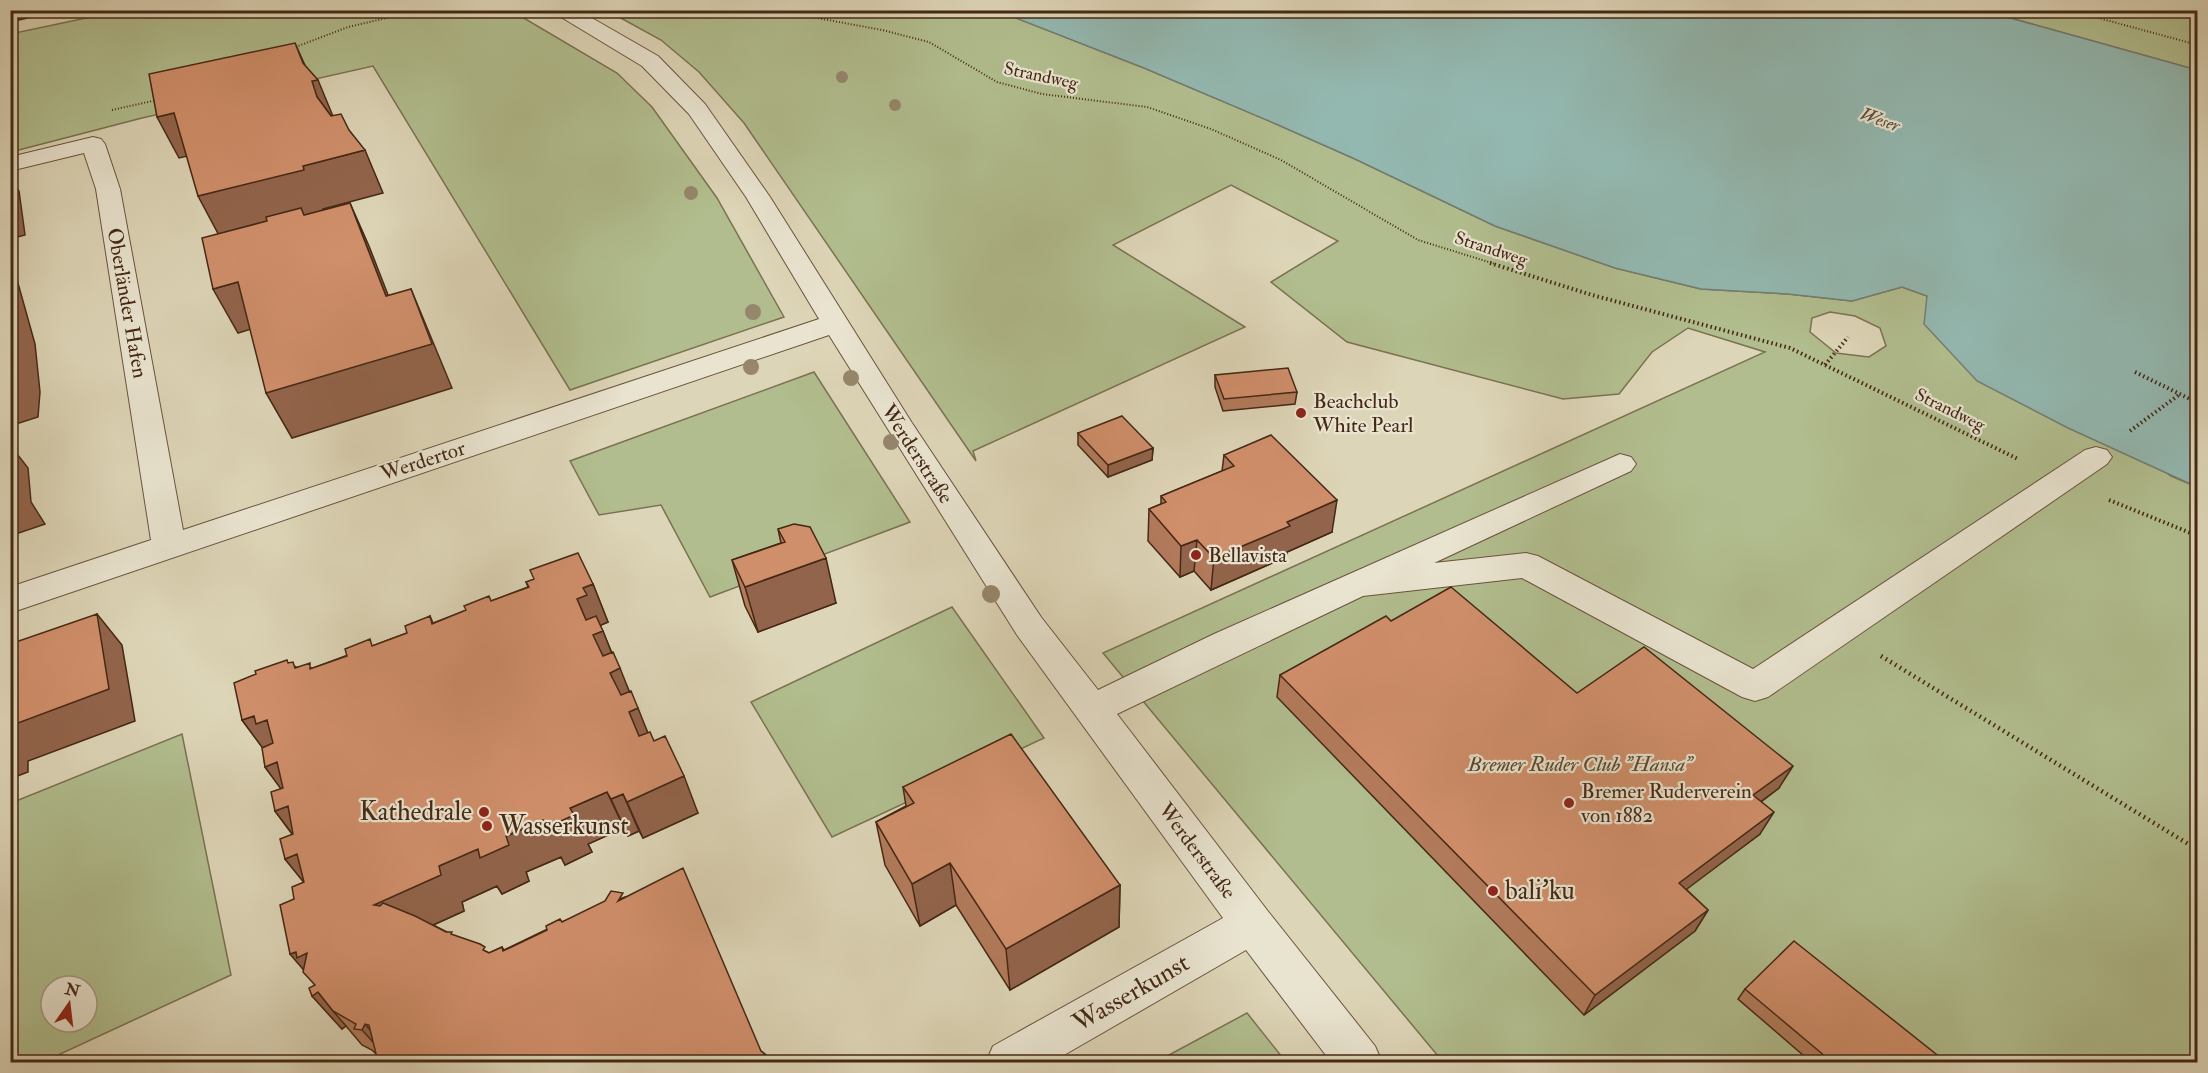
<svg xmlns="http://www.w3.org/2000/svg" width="2208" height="1073" font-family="'IM FELL Double Pica',serif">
<rect width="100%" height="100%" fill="#ddd5b7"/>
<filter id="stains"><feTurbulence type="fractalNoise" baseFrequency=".00333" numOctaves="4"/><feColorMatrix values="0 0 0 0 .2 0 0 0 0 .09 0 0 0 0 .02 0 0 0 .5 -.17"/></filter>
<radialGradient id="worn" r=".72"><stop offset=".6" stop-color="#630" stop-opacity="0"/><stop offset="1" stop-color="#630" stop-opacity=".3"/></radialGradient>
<path fill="#b1bd8e" stroke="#7b7252" stroke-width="1.5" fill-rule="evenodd" d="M124 10 512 11 617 73 652 107 717 198 784 317 570 390 373 66 142 118 11 152 10 34Z
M608 11H998L1144 68 1276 124 1355 159 1495 226 1615 268 1701 289 1788 294 1852 301 1902 287 1927 296 2171 476 2197 487V1062H1443L1103 653 1765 352 1688 328 1652 352 1619 394 1563 399 1347 342 1271 282 1338 241 1231 185 1113 245 1245 327 973 451 976 461 744 123 699 72 661 40ZM1830 312 1855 316 1880 328 1886 346 1869 357 1836 353 1810 332 1812 318Z
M1985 11H2197V70Z
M814 372 910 522 710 597 661 505 599 515 570 461Z
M952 607 1044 738 832 837 751 702Z
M182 734 231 975 43 1062H11V803ZM51 986H87V1022H51Z
M1247 1013 1286 1062H1156Z"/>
<path fill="#93b8b0" stroke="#747e72" stroke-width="1.5" d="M998 11H1985L2197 70V487L2068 428 1977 381 1924 324 1927 296 1902 287 1852 301 1788 294 1701 289 1615 268 1495 226 1355 159 1276 124 1144 68Z"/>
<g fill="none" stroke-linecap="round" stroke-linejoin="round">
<defs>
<path id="minor" d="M553 10H578L658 56 705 104 770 197 912 423 1041 617 1098 690 1214 634 1620 454 1631 457 1636 464 1631 471 1434 563 1526 553 1538 556 1753 669 2085 450 2096 447 2107 450 2112 457 2107 464 1768 697 1755 701 1742 697 1522 578 1363 596 1117 714 1267 910 1375 1046 1382 1062H1331L1246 950 1052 1062H986L993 1046 1223 918 1017 635 829 335 10 613V587L151 540 96 189 84 153 10 171V157L93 137 101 139 105 144 120 189 183 530 819 319 746 197 689 114 642 66 556 14Z"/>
</defs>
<use href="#minor" stroke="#6b533e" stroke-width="2"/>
<path stroke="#452815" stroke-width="2" stroke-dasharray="1 2" stroke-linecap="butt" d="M774 10 882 30 929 42 997 82 1042 94 1147 107 1211 129 1281 160 1418 240 1495 264
M2069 10 2198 45
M293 48 348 27 421 10
M10 90 18 89
M112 110 157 100"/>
<path stroke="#452815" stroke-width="4" stroke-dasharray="1.5 3" stroke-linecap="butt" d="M1490 263 1592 295 1790 348 2018 459
M1825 365 1848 337
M2135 372 2198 403
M2130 431 2180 394
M2109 500 2198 536"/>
<path stroke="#452815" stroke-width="4.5" stroke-dasharray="1.5 4" stroke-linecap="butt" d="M1881 656 2198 850"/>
<use href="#minor" fill="#e9e4d0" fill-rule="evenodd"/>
</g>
<g fill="#96866b">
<circle cx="842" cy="77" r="6"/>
<circle cx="895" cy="105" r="6"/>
<circle cx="691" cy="193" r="7"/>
<circle cx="753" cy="312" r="8"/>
<circle cx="751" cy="367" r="8"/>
<circle cx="851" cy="378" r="8"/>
<circle cx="891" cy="442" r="8"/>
<circle cx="991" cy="594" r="9"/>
</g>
<path fill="#b37b5c" stroke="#452815" stroke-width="1.5" d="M1215 375 1297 392 1295 404 1223 411 1215 387Z
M1078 433 1153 448 1152 460 1108 477 1078 445Z
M1224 455 1332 532 1287 552 1286 557 1211 590 1194 571 1180 577 1148 541 1149 509 1161 504V496L1222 471Z
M778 529 836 603 758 632 745 606 732 560 781 543Z
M526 582 593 584 608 622 600 625 612 653 648 733 654 741 698 813 643 838 639 831 628 836 624 828 588 844 592 852 565 865 561 857 526 872 529 881 502 894 497 886 462 902 464 911 433 925 489 953 502 947 504 950 562 922 625 897 761 1051 766 1055 769 1062H378L376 1054 372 1050 362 1045 346 1026 342 1029 312 996 315 985 304 970 294 899 304 882 285 859 292 834 275 811 281 788 265 767 263 748 242 720 256 674 289 663 296 667 313 668 407 633 430 616 433 623 528 587Z
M1391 621 1577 693 1779 788 1761 802 1760 834 1686 889 1708 910 1695 931 1584 1015 1277 697 1280 675Z
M903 787 1120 885 1119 927 1010 990 956 905 920 926 885 865 876 822 906 806Z
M1745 989 1946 1062H1811L1738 999Z"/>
<path fill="#92644b" stroke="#452815" stroke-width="1.5" d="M10 10H62L10 22Z
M295 43 312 81 318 80 335 121 317 97Z
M174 113 196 154 179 158 157 117Z
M365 150 383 193 323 209 324 212 221 239 198 196 303 166Z
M10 178 19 191 25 235 10 239Z
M350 203 369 246 406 341 386 296Z
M10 268 16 276 35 344 40 392 38 417 10 426Z
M238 282 261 326 238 333 213 289Z
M411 289 452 388 292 438 266 393Z
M10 445 28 468 31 502 45 524 10 536Z
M1153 448 1152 460 1108 477V465Z
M1337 500 1332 532 1287 552 1286 557 1211 590 1214 558 1287 522Z
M1197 540 1194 571 1180 577 1181 546Z
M826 558 836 603 758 632 745 587Z
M593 584 608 622 599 626 603 631 618 669 608 673 577 599 583 588Z
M97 614 122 645 135 721 28 761V772L10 779V726Z
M620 668 635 706 625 710 610 673Z
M638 708 653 746 644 750 629 712Z
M254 716 267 720 294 757 270 758 242 720Z
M277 762 292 804 265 767Z
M1793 766 1779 788 1740 817 1753 795Z
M684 776 698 813 643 838 627 802Z
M607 792 624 828 588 844 592 852 565 865 561 857 526 872 529 881 502 894 497 886 462 902 464 911 400 940 374 905 439 866Z
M623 794 639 831 628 836 611 799Z
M288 806 303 848 275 811Z
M1774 812 1760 834 1667 904 1679 883Z
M297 854 314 895 285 859Z
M950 863 956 905 920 926 912 884Z
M1120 885 1119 927 1010 990 1006 949Z
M1708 910 1695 931 1584 1015 1595 995Z
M296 952 307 953 320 989 290 954Z
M318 992 333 1011 346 1026 342 1029 312 996Z
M365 1024 393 1057 391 1062 362 1030Z
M758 1056 761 1062H747Z"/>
<path fill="#d08f6b" stroke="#452815" stroke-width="1.5" d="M295 43 303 63 318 80 312 81 317 97 331 116 341 114 349 130 365 150 303 166 304 170 198 196 174 113 157 117 149 74Z
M350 203 386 296 411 289 432 344 266 393 238 282 213 289 202 238 267 221 266 217 301 208 304 215Z
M1288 368 1297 392 1224 399 1215 375Z
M1122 416 1153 448 1108 465 1078 433Z
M1271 435 1337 500 1287 522 1290 526 1214 558 1197 540 1181 546 1149 509 1166 502 1161 496 1234 466 1224 455Z
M794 524 810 527 826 558 745 587 732 560 785 542 778 529Z
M578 553 593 584 583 588 587 595 577 599 586 620 596 616 603 631 593 635 603 656 613 652 620 668 610 673 621 695 631 691 638 708 629 712 639 736 650 732 654 741 665 736 684 776 627 802 623 794 611 799 607 792 570 808 574 815 546 828 543 820 506 836 509 845 480 858 478 849 439 866 441 875 374 905 380 906 383 903 415 916 446 932H452L451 934 480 944 485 947 483 950 489 953 502 947 503 951 547 930 546 926 560 919 562 922 605 901 611 891 623 893 618 901 683 868 761 1051 766 1055 758 1056 747 1062H378L369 1025 365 1024 362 1030 354 1029 356 1024 333 1011 318 992 312 996 309 988 315 985 303 972 307 953 297 958 296 952 290 954 280 905 294 899 292 887 304 882 297 854 285 859 280 839 293 834 288 806 275 811 271 792 283 788 277 762 265 767 262 748 273 743 267 720 256 724 254 716 242 720 234 683 256 674 255 671 287 660 288 663 293 662 295 668 310 663V669L347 656 345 649 370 639 372 646 407 633 405 626 430 616 432 624 466 610 464 606 489 596 491 601 529 587 526 582 534 579 530 570Z
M1451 587 1577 693 1644 647 1793 766 1753 795 1774 812 1679 883 1708 910 1595 995 1280 675 1386 616 1391 621Z
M97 614 109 689 10 726V644Z
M1011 734 1120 885 1006 949 950 863 912 884 876 822 914 803 903 787Z
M1794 941 1946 1062H1832L1745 989Z"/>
<g fill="#8f2418" stroke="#e9e4d0" stroke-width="2">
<circle cx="1301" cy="413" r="6"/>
<circle cx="1196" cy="555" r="6"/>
<circle cx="1569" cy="803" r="6"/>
<circle cx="484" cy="812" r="6"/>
<circle cx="487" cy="826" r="6"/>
<circle cx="1493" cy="891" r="6"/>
</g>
<g text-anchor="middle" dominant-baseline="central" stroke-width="4.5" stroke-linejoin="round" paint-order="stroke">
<g font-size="18" fill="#452815" stroke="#e9e4d0">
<text transform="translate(1041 76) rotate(12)">Strandweg</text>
<text transform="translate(1491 249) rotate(18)">Strandweg</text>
<text transform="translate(1950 410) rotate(26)">Strandweg</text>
</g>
<g font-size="18" font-style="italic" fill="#584c3c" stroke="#e9e4d0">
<text transform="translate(1880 120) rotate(19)">Weser</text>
</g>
<g font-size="21" fill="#452815" stroke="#e9e4d0">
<text transform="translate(127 303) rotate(80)">Oberländer Hafen</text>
<text transform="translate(917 454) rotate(57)">Werderstraße</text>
<text transform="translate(423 461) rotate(-18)">Werdertor</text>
<text transform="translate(1197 851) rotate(53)">Werderstraße</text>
</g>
<g font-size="21" fill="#452815" stroke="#e9e4d0" text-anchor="start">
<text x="1313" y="401">Beachclub<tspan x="1313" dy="24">White Pearl</tspan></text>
<text x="1208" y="555">Bellavista</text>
<text x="1581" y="791">Bremer Ruderverein<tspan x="1581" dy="24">von 1882</tspan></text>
</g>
<g font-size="21" font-style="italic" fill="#5b462d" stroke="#e9e4d0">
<text x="1580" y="764">Bremer Ruder Club "Hansa"</text>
</g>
<g font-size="26" fill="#452815" stroke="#e9e4d0" text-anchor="start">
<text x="472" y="812" text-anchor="end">Kathedrale</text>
<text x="499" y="826">Wasserkunst</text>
<text x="1505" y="891">bali'ku</text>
</g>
<g font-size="26" fill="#452815" stroke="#e9e4d0">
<text transform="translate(1131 993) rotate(-30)">Wasserkunst</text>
</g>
</g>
<rect width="2208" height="1073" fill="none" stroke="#ddd5b7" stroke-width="36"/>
<rect x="12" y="12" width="2184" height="1049" fill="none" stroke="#452815" stroke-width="3"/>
<rect x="18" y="18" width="2172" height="1037" fill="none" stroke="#452815" stroke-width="1.5"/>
<g transform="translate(69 1004) rotate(14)"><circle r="28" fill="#e9e4d0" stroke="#a79985" stroke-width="1.5"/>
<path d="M0-4.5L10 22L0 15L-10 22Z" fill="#8f2418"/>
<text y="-9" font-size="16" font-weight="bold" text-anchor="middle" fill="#452815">N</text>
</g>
<rect width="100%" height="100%" filter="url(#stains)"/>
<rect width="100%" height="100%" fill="url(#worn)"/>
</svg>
